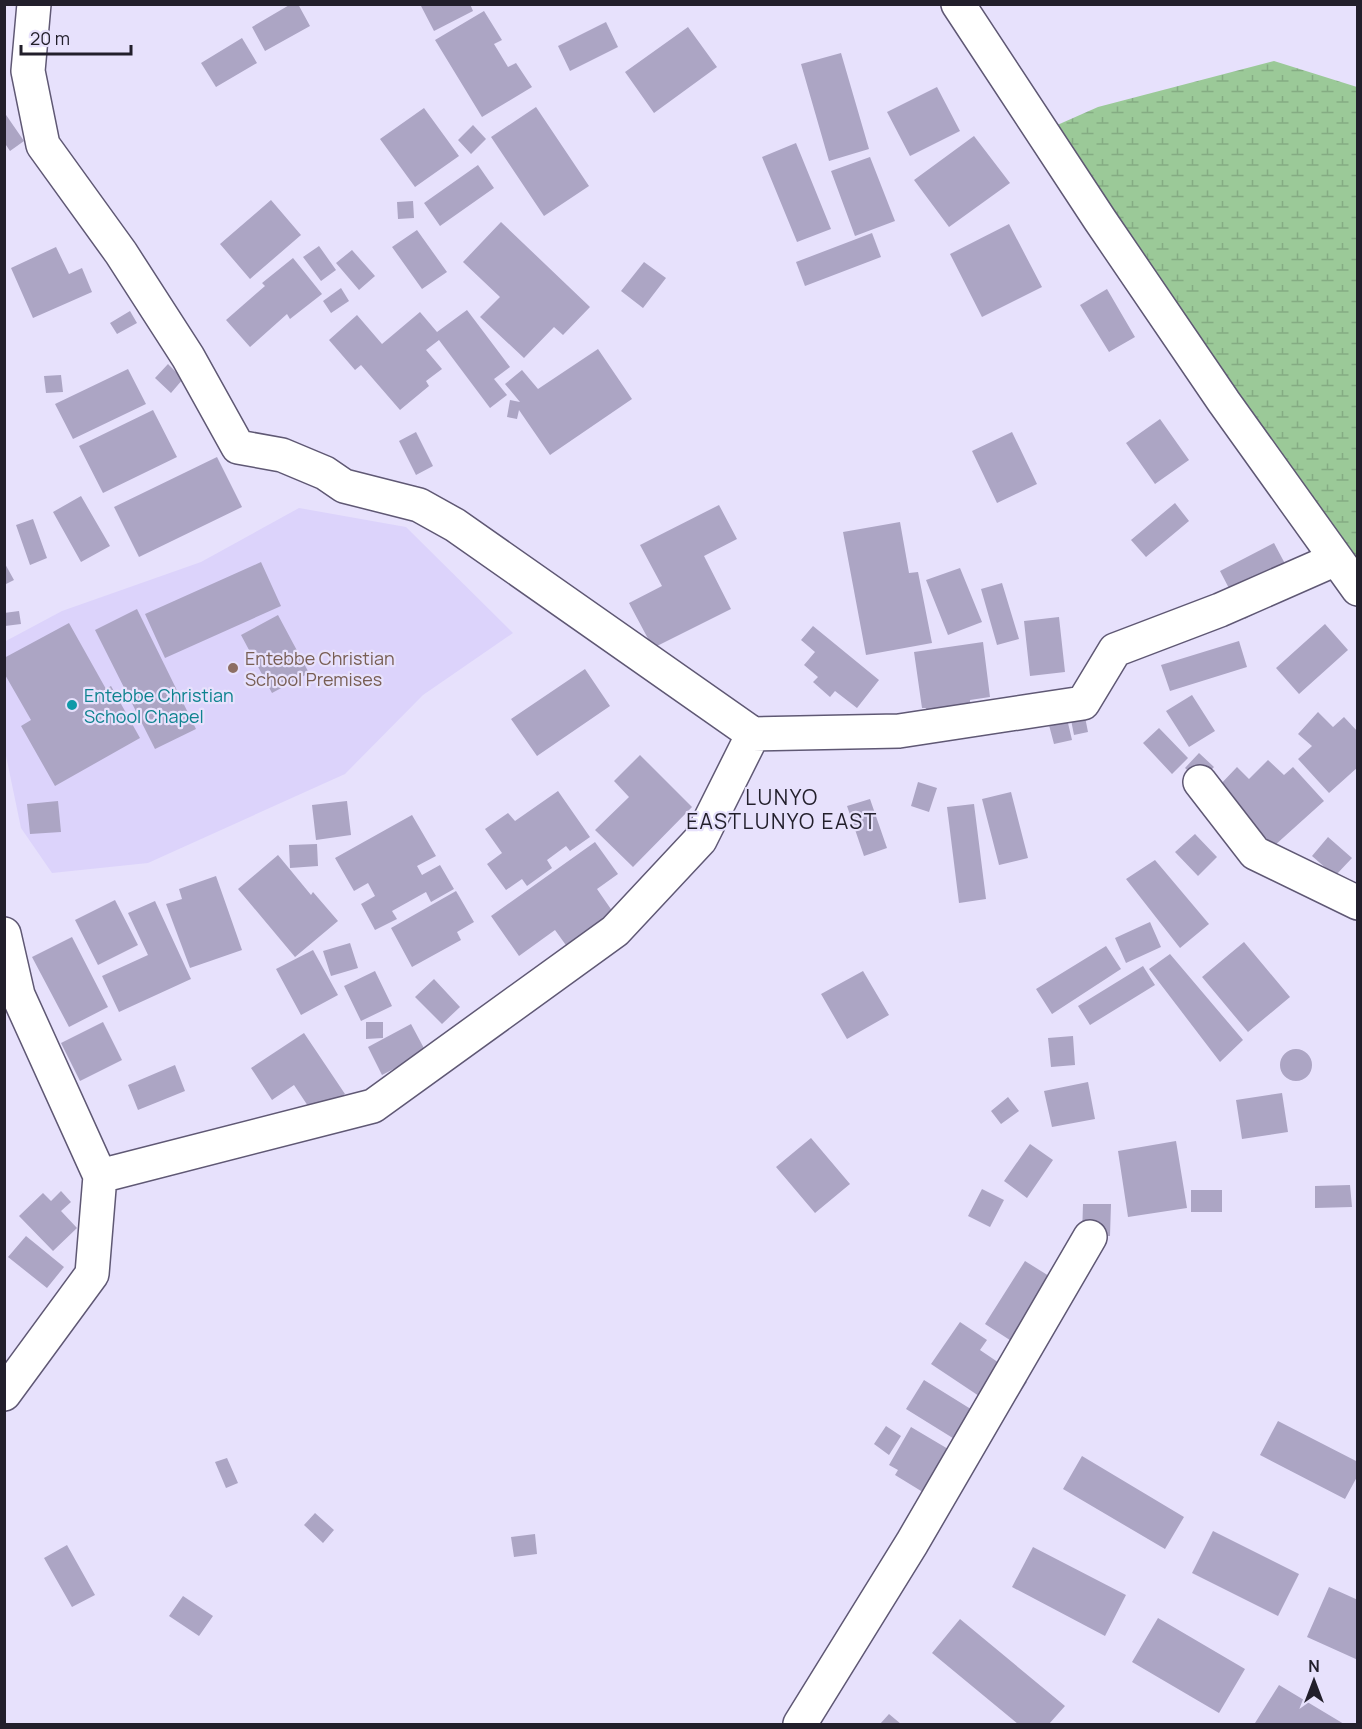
<svg xmlns="http://www.w3.org/2000/svg" width="1362" height="1729" font-family="Manrope,sans-serif">
<defs>
<pattern id="wetland-marsh" width="20" height="14" patternUnits="userSpaceOnUse" patternTransform="scale(1.5)"><rect width="20" height="14" fill="#9bc998"/><path d="M1 5h8M5 5V1M11 12h8M15 12V8" fill="none" stroke="#85ac83"/></pattern>
</defs>
<rect width="100%" height="100%" fill="#e7e1fc"/>
<path fill="#dcd3fb" d="M299 508 406 527 513 633 423 695 345 774 148 863 52 873 21 828 5 751 4 642 62 611 201 562Z"/>
<path fill="url(#wetland-marsh)" d="M1274 61 1357 87V585L1055 126 1098 107Z"/>
<path fill="#aca5c4" d="M291 4H298L310 26 265 51 252 27Z
M420 4H470L473 11 434 31Z
M484 11 502 40 494 44 508 67 516 63 532 87 482 117 435 40Z
M606 22 618 47 570 71 558 46Z
M688 27 717 67 654 113 625 72Z
M242 38 257 63 216 87 201 63Z
M841 53 869 149 829 161 801 64Z
M937 87 960 131 910 156 887 112Z
M536 107 589 186 544 216 491 137Z
M424 108 459 156 415 187 380 139Z
M4 112 24 141 10 151 4 142Z
M473 125 486 139 471 154 458 140Z
M974 136 1010 183 949 227 914 180Z
M796 143 831 229 797 242 762 157Z
M870 157 895 221 855 236 831 171Z
M478 165 494 188 440 226 424 203Z
M271 200 301 235 250 279 220 244Z
M413 201 414 218 398 219 397 202Z
M501 222 590 307 563 335 554 327 524 358 480 317 500 297 463 262Z
M1009 224 1042 287 982 317 950 254Z
M417 230 447 272 422 289 392 247Z
M872 233 881 257 805 286 796 262Z
M319 246 336 270 321 281 303 257Z
M56 247 69 274 82 268 92 292 33 318 11 268Z
M352 250 375 276 359 290 336 263Z
M293 258 322 294 290 319 287 314 250 347 226 320 265 286 262 283Z
M644 262 666 278 643 308 621 291Z
M341 288 349 301 331 313 323 301Z
M1107 289 1135 337 1109 352 1080 305Z
M467 310 510 367 494 379 507 395 490 408 439 340 426 350 442 369 426 381 429 386 400 410 361 365 355 370 329 340 357 315 382 344 420 312 437 332Z
M130 311 137 323 117 334 110 323Z
M598 349 632 399 550 455 519 410 517 419 507 417 510 400 520 402 505 384 522 370 538 389Z
M168 364 183 379 171 393 155 378Z
M128 369 146 404 73 439 55 404Z
M61 375 63 392 46 393 44 376Z
M153 410 177 457 103 493 79 446Z
M1160 419 1189 460 1155 484 1126 443Z
M416 432 433 466 416 475 399 441Z
M1012 432 1037 484 997 503 972 451Z
M217 457 242 507 139 557 114 507Z
M81 496 110 546 81 562 53 512Z
M1175 503 1189 521 1146 557 1131 540Z
M719 505 737 539 704 556 731 609 653 648 629 603 662 586 640 545Z
M33 519 47 558 30 565 16 525Z
M900 522 909 573 918 572 932 643 866 655 843 532Z
M1274 543 1299 590 1245 619 1220 571Z
M4 562 14 580 4 585Z
M261 562 281 606 165 658 145 614Z
M960 568 982 622 948 635 926 580Z
M1002 583 1019 639 997 645 981 589Z
M137 609 196 729 155 749 95 630Z
M19 611 21 624 5 626 4 613Z
M278 615 309 673 272 693 241 635Z
M1059 617 1065 672 1030 676 1024 621Z
M69 623 106 689 111 686 140 738 55 786 21 726 31 720 4 673V658Z
M1325 624 1348 650 1299 694 1276 668Z
M813 626 879 680 857 708 835 691 830 697 813 682 818 677 804 665 815 652 801 640Z
M1239 641 1247 667 1170 691 1161 665Z
M983 642 990 697 970 700 971 714 927 720 926 708H922L914 652Z
M585 669 610 706 537 756 511 719Z
M1192 695 1215 731 1189 747 1166 711Z
M1064 706 1072 740 1054 744 1045 710Z
M1084 712 1088 732 1074 735 1070 715Z
M1318 712 1333 727 1344 717 1358 732V767L1329 793 1298 759 1312 746 1298 734Z
M1159 728 1188 758 1172 774 1143 743Z
M1199 753 1214 767 1200 782 1185 768Z
M640 755 692 807 633 867 595 830 629 797 614 781Z
M1268 760 1284 775 1293 767 1324 801 1274 846 1217 788 1237 767 1249 779Z
M918 782 937 788 929 812 911 806Z
M558 791 590 837 570 851 566 846 547 860 552 868 527 886 522 879 506 890 487 864 502 853 485 829 508 813 515 821Z
M1011 792 1028 858 999 865 982 799Z
M870 799 887 848 864 856 847 806Z
M58 801 61 832 30 834 27 804Z
M347 801 351 835 316 840 312 805Z
M974 804 986 899 959 903 947 807Z
M412 815 436 856 417 866 422 875 440 865 454 889 431 902 426 892 392 911 397 919 375 930 361 904 375 896 368 883 354 891 335 858Z
M1195 834 1217 857 1198 876 1175 852Z
M1328 837 1352 858 1335 876 1312 856Z
M595 842 618 874 597 889 615 915 568 948 555 930 519 956 491 916Z
M317 844 318 866 290 868 289 845Z
M278 855 311 895 313 892 338 921 295 957 238 889Z
M1155 860 1209 924 1180 948 1126 879Z
M216 876 242 950 190 968 166 904 182 899 179 889Z
M456 891 474 922 457 932 461 940 412 967 391 928Z
M115 900 138 945 98 965 75 920Z
M155 901 191 979 119 1012 102 976 148 955 128 913Z
M1150 922 1161 947 1126 963 1115 938Z
M72 937 108 1007 69 1027 32 957Z
M1244 942 1290 997 1248 1032 1202 977Z
M350 943 358 968 331 976 323 951Z
M1106 946 1121 969 1052 1014 1036 989Z
M313 950 338 995 301 1015 276 969Z
M1170 954 1243 1040 1220 1062 1149 969Z
M1143 966 1155 985 1090 1025 1078 1006Z
M375 971 392 1006 361 1021 344 986Z
M863 971 889 1015 847 1039 821 994Z
M434 979 460 1007 442 1024 415 997Z
M103 1022 122 1060 80 1081 61 1043Z
M366 1022H383V1038L366 1039Z
M411 1024 426 1052 382 1075 368 1047Z
M304 1033 345 1094 314 1115 294 1085 272 1100 251 1068Z
M1073 1036 1075 1065 1051 1067 1048 1038Z
M1280 1065a16 16 0 1 1 32 0a16 16 0 1 1-32 0Z
M175 1065 185 1091 138 1110 128 1085Z
M1088 1082 1095 1119 1052 1127 1044 1091Z
M1282 1093 1288 1132 1242 1139 1236 1100Z
M1008 1097 1019 1111 1001 1124 991 1111Z
M811 1138 850 1184 815 1213 776 1167Z
M1176 1141 1187 1208 1128 1217 1118 1151Z
M1030 1144 1053 1160 1027 1198 1004 1181Z
M1350 1185 1352 1207 1315 1208V1186Z
M982 1189 1004 1200 990 1227 968 1216Z
M1191 1190H1222V1212H1191Z
M61 1191 71 1202 61 1211 77 1228 53 1251 19 1216 43 1193 51 1201Z
M1083 1204H1111L1110 1236H1082Z
M26 1236 64 1267 47 1288 8 1257Z
M1025 1261 1049 1276 1030 1353 985 1324Z
M960 1322 987 1340 980 1350 1027 1382 1006 1414 931 1364Z
M924 1380 974 1411 956 1440 906 1409Z
M1278 1421 1358 1462V1475L1345 1499 1260 1455Z
M886 1426 901 1436 889 1455 874 1444Z
M911 1427 970 1462 926 1494 895 1475 898 1470 889 1465Z
M1082 1456 1184 1517 1165 1549 1063 1489Z
M227 1458 238 1483 226 1488 215 1462Z
M315 1513 334 1530 323 1543 304 1525Z
M1213 1531 1299 1574 1278 1616 1192 1573Z
M535 1534 537 1554 514 1557 511 1537Z
M67 1545 95 1595 72 1607 44 1558Z
M1033 1547 1126 1595 1105 1636 1012 1587Z
M1329 1587 1358 1600V1660L1307 1637Z
M183 1596 213 1616 199 1636 169 1616Z
M1158 1618 1245 1669 1219 1713 1132 1662Z
M960 1619 1065 1706 1049 1724H1018L932 1653Z
M1279 1685 1344 1724H1257L1255 1723Z
M889 1714 901 1724H880Z"/>
<g fill="none" stroke-linecap="round" stroke-linejoin="round">
<defs>
<path id="street" d="M34 4 28 71 43 145 121 253 188 357 238 447 282 455 325 473 344 486 419 505 455 525 753 734
M958 4 1100 220 1224 402 1358 589
M1200 782 1255 853 1358 903
M4 934 18 995 100 1176 92 1274 4 1394
M100 1176 373 1106 615 931 700 840 753 734 899 731 1083 703 1115 650 1220 610 1336 559
M800 1724 912 1543 1090 1237"/>
</defs>
<use href="#street" stroke="#5f5874" stroke-width="36"/>
<use href="#street" stroke="#fff" stroke-width="33"/>
</g>
<circle fill="#8d6e63" stroke="#e7e1fc" stroke-width="2" cx="233" cy="668" r="6"/>
<circle fill="#0f9aa8" stroke="#e7e1fc" stroke-width="2" cx="72" cy="705" r="6"/>
<g text-anchor="middle" dominant-baseline="central" stroke-width="4.5" stroke-linejoin="round" paint-order="stroke">
<g font-size="18" fill="#785e54" stroke="#e7e1fc" text-anchor="start">
<text x="245" y="658">Entebbe Christian<tspan x="245" dy="21">School Premises</tspan></text>
</g>
<g font-size="18" fill="#0d838f" stroke="#e7e1fc" text-anchor="start">
<text x="84" y="695">Entebbe Christian<tspan x="84" dy="21">School Chapel</tspan></text>
</g>
<g font-size="21" letter-spacing="1.5" fill="#221f2b" stroke="#e7e1fc">
<text x="782" y="797">LUNYO<tspan x="782" dy="24">EASTLUNYO EAST</tspan></text>
</g>
</g>
<rect width="1362" height="1729" fill="none" stroke="#221f2b" stroke-width="12"/>
<g transform="translate(1314 1681)" stroke="#e7e1fc" stroke-width="4.5" paint-order="stroke">
<path d="M0-4.5L10 22L0 15L-10 22Z" fill="#221f2b"/>
<text y="-9" font-size="16" font-weight="bold" text-anchor="middle" fill="#221f2b">N</text>
</g>
<path d="M21 45v9h110v-9" fill="none" stroke="#221f2b" stroke-width="3"/>
<text x="30" y="45" font-size="18" fill="#221f2b" stroke="#e7e1fc" stroke-width="4.5" paint-order="stroke">20 m</text>
</svg>
